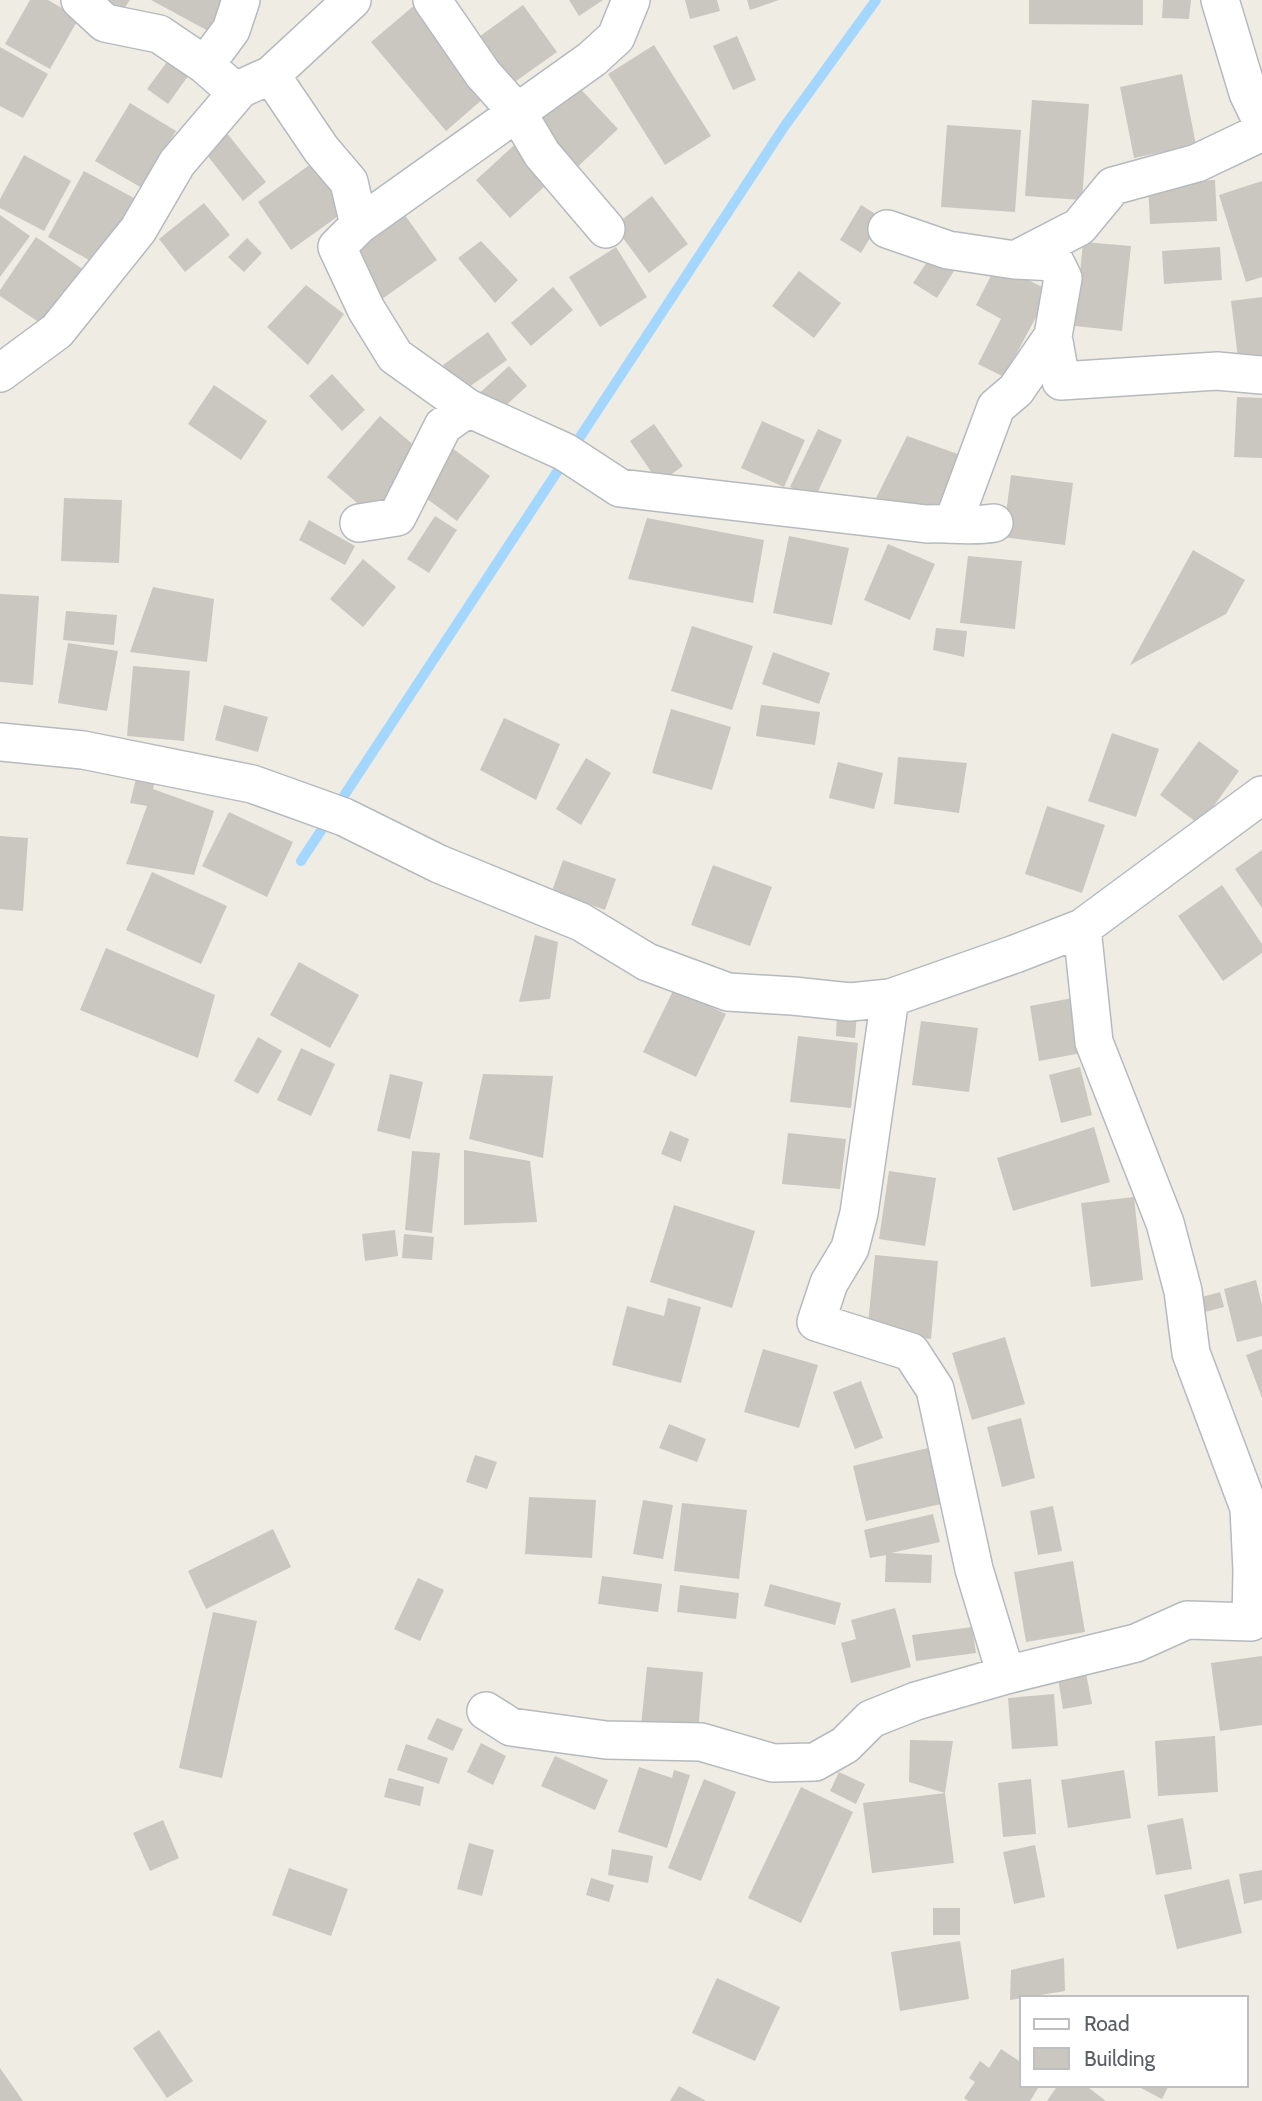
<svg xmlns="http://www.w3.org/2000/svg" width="1262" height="2101" font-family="Cabin,sans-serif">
<rect width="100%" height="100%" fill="#efece4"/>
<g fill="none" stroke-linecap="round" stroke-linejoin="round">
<path stroke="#a3d7ff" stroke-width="10" d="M301 861 784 127 876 0"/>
</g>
<path fill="#cac7c1" d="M30 0H48L79 18 50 69 5 44Z
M101 0H130L118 17Z
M151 0H230L212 33Z
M569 0H603L579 16Z
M685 0H717L720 11 690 19Z
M747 0H779L750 10Z
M1029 0H1143V25L1029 24Z
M1163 0H1191L1189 19 1162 18Z
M417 3 492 91 446 131 371 42Z
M523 5 557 52 502 91 469 44Z
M737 36 756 80 733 90 713 46Z
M654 45 711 136 665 165 608 74Z
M0 47 48 74 23 118 0 106Z
M175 51 196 65 168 104 147 89Z
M1182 74 1196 145 1134 158 1120 87Z
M575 83 618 129 572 172 529 125Z
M1032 100 1089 104 1082 200 1025 196Z
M130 103 176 131 142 188 95 161Z
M947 125 1021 130 1015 212 941 207Z
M226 132 266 182 243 201 203 150Z
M522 138 556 176 510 218 476 180Z
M24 155 71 181 44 231 0 208V199Z
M315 161 348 209 291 250 258 202Z
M84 171 134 198 98 265 48 237Z
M1215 180 1217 221 1150 224 1148 183Z
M1262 181V277L1246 282 1219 195Z
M652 196 688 244 649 273 614 226Z
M204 203 230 235 185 272 159 239Z
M861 205 882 218 861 253 840 240Z
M402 211 437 260 382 299 347 251Z
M0 215 30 236 0 277Z
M36 237 84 270 46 327 0 296V290Z
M247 238 262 253 244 272 228 257Z
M481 241 518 280 495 303 458 258Z
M1083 242 1131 246 1122 331 1075 326Z
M616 247 647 297 600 327 569 277Z
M1220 247 1222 280 1164 284 1162 251Z
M931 256 954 271 937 298 913 283Z
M997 264 1050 291 1004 377 978 364 1001 319 976 305Z
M799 271 841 303 814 338 772 306Z
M306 285 344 314 308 365 267 327Z
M553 287 573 310 531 346 511 323Z
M1262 297V364L1239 366 1231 301Z
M488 332 507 360 462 392 443 365Z
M509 366 527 386 491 419 473 399Z
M332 374 365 410 342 431 309 396Z
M214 385 267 421 241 460 188 424Z
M1237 397 1262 398V458L1234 457Z
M380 416 424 454 371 515 327 477Z
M762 421 805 440 784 487 741 468Z
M654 424 683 466 659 483 630 441Z
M818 429 842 440 815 498 790 487Z
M907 436 969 458 939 524 875 500Z
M448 445 490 476 457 521 415 490Z
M1011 475 1073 483 1065 545 1003 537Z
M64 498 122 500 119 563 61 561Z
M435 516 457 530 429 573 407 559Z
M647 518 764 540 753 603 628 579Z
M309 520 355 546 345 565 299 540Z
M789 536 849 548 832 625 773 613Z
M888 544 935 564 910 620 864 600Z
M1193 550 1245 580 1226 614 1130 665Z
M968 556 1022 561 1015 629 960 623Z
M363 559 396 587 363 627 330 599Z
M153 587 214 599 207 662 130 652Z
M0 594 39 596 33 685 0 682Z
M66 611 117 615 114 645 63 640Z
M692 626 753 646 732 710 671 691Z
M936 628 967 631 964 657 933 650Z
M68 643 118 651 107 711 58 703Z
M773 652 830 673 819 704 762 684Z
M133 666 190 671 184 741 127 736Z
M224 705 268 717 258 752 215 740Z
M761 705 820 712 815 745 756 736Z
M671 709 731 727 712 790 652 773Z
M504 718 560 744 536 800 480 770Z
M1112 733 1159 749 1136 817 1088 801Z
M1199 741 1239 771 1200 825 1160 795Z
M898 757 967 763 959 813 894 804Z
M586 758 611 773 581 825 556 809Z
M838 762 883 773 874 809 829 798Z
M137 775 155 780 153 789 214 811 194 875 126 864 147 806 130 803Z
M1047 806 1105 825 1082 893 1025 874Z
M229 812 293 842 267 897 202 866Z
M0 836 28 838 23 911 0 909Z
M1262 850V908L1235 869Z
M563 860 616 879 605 910 552 891Z
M713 865 772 887 750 946 691 925Z
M152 872 227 906 201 964 126 930Z
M1222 885 1262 944V953L1223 981 1178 916Z
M535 935 558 942 550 999 519 1002Z
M106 948 215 995 198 1058 80 1010Z
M299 962 359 995 330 1048 270 1015Z
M674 989 726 1014 696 1077 643 1052Z
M1078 997 1087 1052 1039 1061 1030 1006Z
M837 1013 857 1014 855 1038 836 1036Z
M921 1021 978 1028 969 1092 912 1085Z
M798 1036 858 1043 851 1108 790 1102Z
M258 1037 282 1051 258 1094 234 1081Z
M301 1048 335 1064 311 1116 277 1100Z
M1080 1067 1092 1115 1061 1123 1049 1075Z
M390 1074 423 1082 410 1139 377 1131Z
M483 1074 553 1076 543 1158 469 1139Z
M1094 1127 1110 1182 1013 1211 997 1158Z
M670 1131 689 1139 681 1162 661 1154Z
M788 1133 846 1139 840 1189 782 1184Z
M464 1150 530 1161 537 1222 464 1225Z
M412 1151 440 1153 432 1233 405 1230Z
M889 1171 936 1178 925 1246 879 1239Z
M1134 1197 1143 1280 1091 1287 1081 1203Z
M674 1205 755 1231 732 1308 650 1282Z
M395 1230 398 1256 365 1261 362 1234Z
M404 1234 434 1237 432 1260 402 1258Z
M875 1255 938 1261 931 1339 867 1333Z
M1256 1280 1262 1305V1336L1237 1342 1224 1289Z
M1220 1292 1224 1307 1205 1312 1202 1297Z
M668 1298 701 1307 681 1383 612 1365 627 1306 664 1316Z
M1005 1337 1025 1404 972 1420 952 1353Z
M763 1349 818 1365 799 1428 744 1412Z
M1262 1349V1398L1246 1355Z
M861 1381 883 1438 855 1449 833 1392Z
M1021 1418 1035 1478 1002 1487 987 1427Z
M669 1424 706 1439 697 1462 659 1448Z
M928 1448 941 1504 866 1521 853 1466Z
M475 1455 497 1462 487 1489 466 1482Z
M529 1497 596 1500 592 1558 525 1554Z
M643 1500 673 1505 663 1559 633 1554Z
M682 1503 747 1510 739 1579 674 1571Z
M1053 1506 1062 1551 1038 1555 1030 1511Z
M933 1514 940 1542 891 1553 932 1555 931 1583 885 1582 886 1555 870 1558 864 1530Z
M273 1529 291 1567 206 1609 188 1571Z
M1073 1561 1085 1632 1026 1642 1014 1572Z
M602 1576 662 1584 658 1612 598 1604Z
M418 1578 444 1590 420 1641 394 1629Z
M770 1584 841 1603 835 1625 764 1606Z
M680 1585 739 1593 736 1619 677 1612Z
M895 1608 911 1667 851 1683 841 1643 856 1639 851 1620Z
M213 1612 257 1621 222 1778 179 1768Z
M972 1627 976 1653 916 1661 912 1635Z
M1262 1656V1725L1220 1731 1211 1663Z
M647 1667 703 1672 698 1732 641 1726Z
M1086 1673 1092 1704 1063 1709 1058 1679Z
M1054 1694 1058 1746 1012 1749 1008 1698Z
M437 1718 463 1729 453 1751 427 1739Z
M1215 1736 1218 1792 1158 1796 1155 1741Z
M910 1740 953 1741 945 1793 954 1863 872 1873 863 1803 945 1793 909 1782Z
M481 1743 506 1756 493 1785 467 1772Z
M406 1744 448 1758 439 1784 397 1770Z
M555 1756 608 1780 595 1810 541 1786Z
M639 1767 672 1778 674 1770 690 1775 667 1848 618 1832Z
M1124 1770 1131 1818 1068 1828 1061 1780Z
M839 1772 865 1784 856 1804 830 1791Z
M389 1778 424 1787 420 1806 384 1797Z
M704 1779 736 1792 701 1881 668 1868Z
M1031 1779 1036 1834 1003 1837 998 1783Z
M801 1787 853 1812 801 1923 748 1898Z
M1183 1818 1192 1869 1156 1875 1147 1825Z
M163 1820 179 1858 150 1871 133 1833Z
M469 1843 494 1850 482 1896 457 1889Z
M1035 1845 1045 1897 1014 1904 1003 1852Z
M612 1849 653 1856 648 1883 608 1875Z
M289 1868 348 1889 331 1936 272 1915Z
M1262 1870V1900L1244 1904 1239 1874Z
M591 1878 614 1885 609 1902 586 1895Z
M1229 1879 1242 1933 1177 1949 1164 1895Z
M933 1908H960V1935H933Z
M960 1941 969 1999 900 2011 891 1952Z
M1064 1958 1065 1991 1010 2000 1011 1970Z
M717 1978 780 2007 755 2061 692 2033Z
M159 2030 193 2081 167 2098 133 2048Z
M1001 2049 1022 2063V2085H1040L1030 2101H968L964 2098 975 2082 969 2078 980 2061 989 2068Z
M0 2068 23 2101H0Z
M1058 2085H1085L1106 2101H1047Z
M1135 2085H1169L1162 2099Z
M679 2086 706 2101H670Z"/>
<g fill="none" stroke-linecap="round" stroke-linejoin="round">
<defs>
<path id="street" d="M80 0 105 23 159 34 205 65 228 85 240 89 271 75 352 0
M432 0 483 74 517 112 542 154 606 229
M1220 0 1248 93 1262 122
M205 65 231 30 241 0
M271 75 321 149 349 182 359 225 337 247 366 309 395 356 468 408 565 452 620 488 927 524C949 523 972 527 994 523
M359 225 592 59 616 37 631 0
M887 229 948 250 1015 260 1079 227 1113 186 1197 163 1262 132
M1053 336 1061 381 1217 371 1262 375
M0 373 57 331 138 230 177 163 240 89
M359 523 397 517 443 426 468 408
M953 523 996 407 1016 390 1053 336 1063 278 1055 262 1015 260
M0 742 83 750 252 784 344 817 439 864 581 922 647 962 728 992 793 996 850 1002 890 998 1015 954 1082 928 1262 795
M890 998 859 1213 850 1248 829 1283 816 1322 911 1352 935 1389 974 1569 1006 1675
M486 1711 511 1727 606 1740 701 1742 773 1763 815 1762 845 1745 871 1719 916 1701 1006 1675 1136 1643 1187 1620 1251 1622 1252 1570 1249 1508 1191 1353 1183 1291 1165 1223 1094 1042 1082 928"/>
</defs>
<use href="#street" stroke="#b6babe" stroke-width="40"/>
<use href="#street" stroke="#fff" stroke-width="37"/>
</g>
<rect x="1020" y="1996" width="228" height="91" fill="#ffffff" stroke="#bebfc1" stroke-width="2"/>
<rect x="1034" y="2019" width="35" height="10" fill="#ffffff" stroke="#bebfc1" stroke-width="2"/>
<text x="1084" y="2031" font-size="21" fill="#5c6065">Road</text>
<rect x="1034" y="2048" width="35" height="21" fill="#cac7c1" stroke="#bebfc1" stroke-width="2"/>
<text x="1084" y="2066" font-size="21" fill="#5c6065">Building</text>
</svg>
